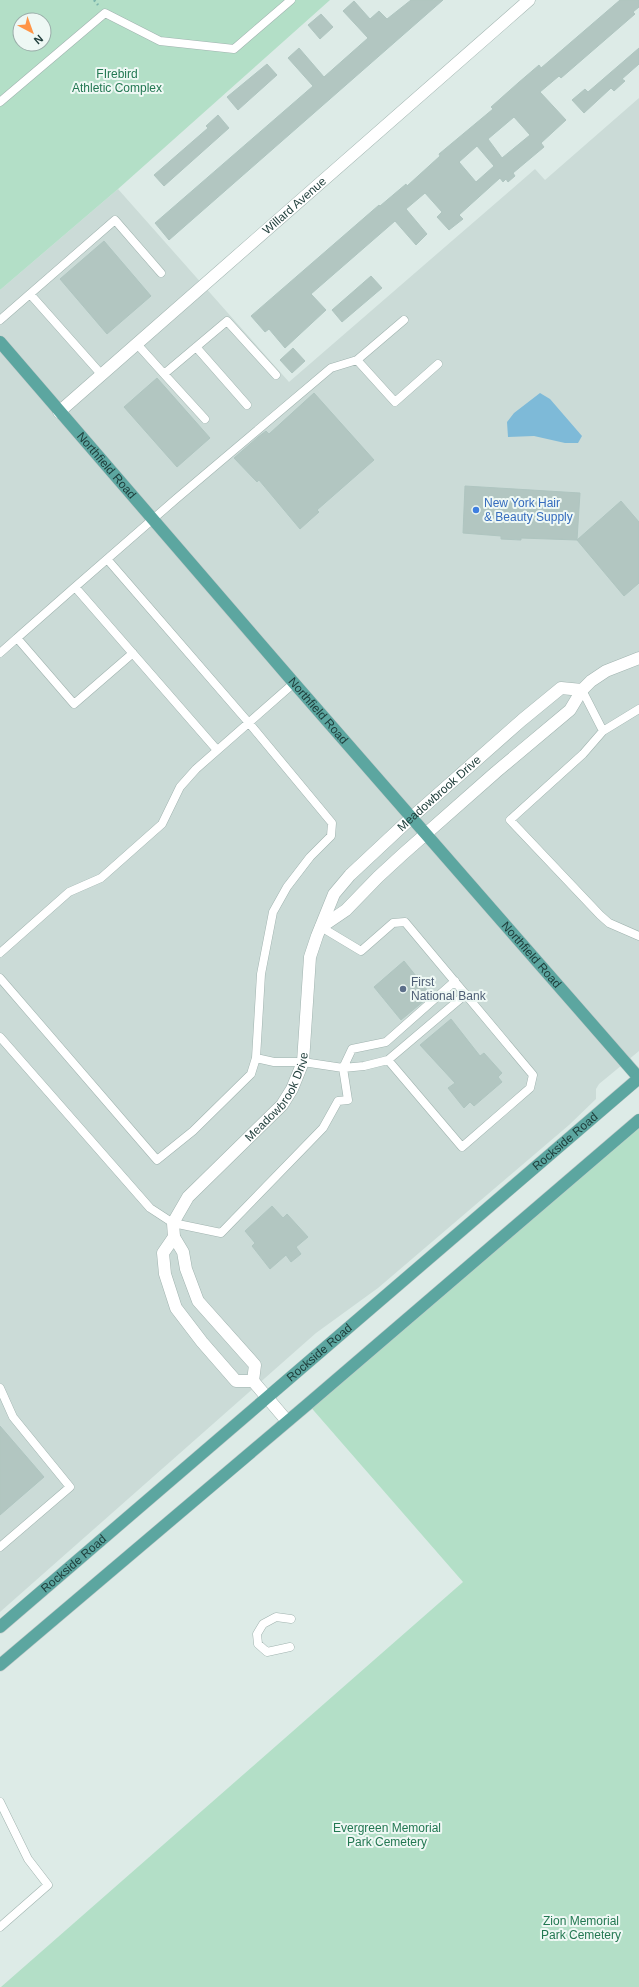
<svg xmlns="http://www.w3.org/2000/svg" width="639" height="1987" font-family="Helvetica,sans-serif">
<rect width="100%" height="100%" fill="#ddebe7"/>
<path fill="#cbdbd7" d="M639 98V1051L599 1084 596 1089V1099L569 1125 378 1288 316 1333 0 1612V290L118 189 289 382 535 169 545 180Z"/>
<path fill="#b3dfc7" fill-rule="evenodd" d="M0 0H330L118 189 0 290ZM20 20H44V44H20Z
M639 1120V1987H1L463 1582 308 1404Z"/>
<path fill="#7ebad8" d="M540 393 550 399 582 436 578 443H565L534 436 508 437 507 422 514 413Z"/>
<path fill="#b2c6c1" stroke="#afc5c0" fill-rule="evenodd" d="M411 0H443L169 240 155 223 313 86 288 58 299 48 324 77 368 38 343 11 354 1 370 19 379 11 387 19Z
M620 0H639V7L633 12 635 14 561 78 559 76 540 92 566 120 541 143 544 147 513 173 515 176 508 182 506 179 503 182 500 178 459 215 463 219 449 230 437 217 442 212 425 193 406 209 427 234 416 245 395 221 311 294 326 310 285 348 269 329 265 332 251 316 379 205 380 206 406 184 407 186 440 156 439 154 493 109 491 107 518 83 539 65 541 68ZM514 117 530 135 502 158 488 139ZM477 146 494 166 476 182 459 162Z
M321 14 333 27 320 39 308 25Z
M639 48V64L622 79 625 81 614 91 611 88 584 113 572 100 585 89 588 92Z
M267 64 277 75 238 110 227 97Z
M218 115 229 128 164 186 154 175 208 128 206 126Z
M104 241 151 296 107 334 60 279Z
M371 276 382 288 342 322 332 310Z
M293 348 305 361 292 373 280 360Z
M157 378 210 438 177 467 124 407Z
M314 393 374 460 317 510 319 512 300 529 259 480 257 482 234 458 258 437 266 431 269 434Z
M465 486 580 493 577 540 521 538V540L501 539V536L463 533Z
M621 501 639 522V583L624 596 577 540Z
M404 961 416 976 418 975 422 979 426 984 424 986 431 995 401 1020 374 987Z
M451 1019 480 1056 484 1053 502 1073 498 1077 502 1082 474 1106 470 1102 464 1108 448 1088 455 1083 420 1045Z
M272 1206 283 1218 287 1214 308 1237 296 1247 301 1254 291 1262 286 1255 270 1269 252 1246 255 1243 245 1231Z
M0 1426 44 1477 0 1515Z"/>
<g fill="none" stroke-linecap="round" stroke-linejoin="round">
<defs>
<path id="service" d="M0 102 105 13 160 41 234 49 291 0
M30 294 101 374
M0 320 115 220 161 273
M137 344 164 374 227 321 276 375
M196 347 247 405
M357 360 404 320
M164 374 205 419
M75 587 17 638 74 704 133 653
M0 653 17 638
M582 690 603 731 639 709
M603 731 583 754 510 820 600 915 609 923 639 936
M217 750 75 587 176 499 331 368 357 360 395 402 438 364
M321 927 361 951 393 923 405 922 533 1075 530 1088 462 1147 388 1060
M0 953 69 892 101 878 162 824 180 787 196 769 294 683
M0 978 157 1160 193 1131 251 1074 256 1058 261 974 273 912 287 887 310 857 331 836 332 823 249 723 107 559
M455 981 386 1042 352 1049 343 1068 364 1066 388 1060 466 994
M0 1037 150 1208 173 1223 221 1233 323 1128 338 1101 348 1100 343 1068 303 1062H274L256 1058
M0 1388 13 1417 70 1487 0 1547
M290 1647 267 1652 258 1644 257 1634 263 1624 276 1617 291 1619
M0 1802 28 1859 48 1885 0 1927"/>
<g id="minor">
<path id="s1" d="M59 412 529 0"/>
<path d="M321 927 346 910 378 877 403 854 496 772 570 710 582 690 591 681 606 671 639 658"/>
<path id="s2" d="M174 1237 173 1223 188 1197 282 1105 292 1089 303 1062 310 957 317 936 334 894 350 875 411 818 522 720 561 688 582 690"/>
<path d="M174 1237 183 1252 186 1269 198 1301 255 1365 253 1381H236L202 1342 176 1308 165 1274 163 1253Z"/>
<path d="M253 1381 287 1421"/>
</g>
<g id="primary">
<path id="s3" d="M0 342 294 683 639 1078"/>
<path id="s4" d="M0 1627 639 1078"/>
<path d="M0 1665 308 1404 639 1120"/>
</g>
</defs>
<use href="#service" stroke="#a0b3af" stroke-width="9"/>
<use href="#minor" stroke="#a0b3af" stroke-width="13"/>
<use href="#primary" stroke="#c0c8c8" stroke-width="13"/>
<path stroke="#7ab3ab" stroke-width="2.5" stroke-dasharray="2 3" stroke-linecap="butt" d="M94 0 98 5"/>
<use href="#service" stroke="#fff" stroke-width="8"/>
<use href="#minor" stroke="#fff" stroke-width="12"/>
<use href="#primary" stroke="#5ca6a0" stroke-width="12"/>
</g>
<circle fill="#3f7fe0" stroke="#eef8f4" stroke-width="1.5" cx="476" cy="510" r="4"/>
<circle fill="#5c6f8a" stroke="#eef8f4" stroke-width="1.5" cx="403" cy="989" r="4"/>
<g text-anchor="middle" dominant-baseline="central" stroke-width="4" stroke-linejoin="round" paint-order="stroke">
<g font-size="12" fill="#237852" stroke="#eef8f4">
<text x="117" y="74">FIrebird<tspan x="117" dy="14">Athletic Complex</tspan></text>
<text x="387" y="1828">Evergreen Memorial<tspan x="387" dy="14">Park Cemetery</tspan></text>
<text x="581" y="1921">Zion Memorial<tspan x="581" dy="14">Park Cemetery</tspan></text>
</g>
<g font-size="12" fill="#1d3c39" stroke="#eef8f4">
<text stroke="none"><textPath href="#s1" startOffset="313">Willard Avenue</textPath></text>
<text stroke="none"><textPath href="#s3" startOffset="163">Northfield Road</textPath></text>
<text stroke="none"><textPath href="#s3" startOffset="487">Northfield Road</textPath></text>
<text stroke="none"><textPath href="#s2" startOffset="542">Meadowbrook Drive</textPath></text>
<text stroke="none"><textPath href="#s3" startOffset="811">Northfield Road</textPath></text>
<text stroke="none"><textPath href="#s2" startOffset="180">Meadowbrook Drive</textPath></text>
<text stroke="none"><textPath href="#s4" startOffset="745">Rockside Road</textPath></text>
<text stroke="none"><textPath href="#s4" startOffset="421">Rockside Road</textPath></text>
<text stroke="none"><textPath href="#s4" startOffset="97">Rockside Road</textPath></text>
</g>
<g font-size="12" fill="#366cbe" stroke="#eef8f4" text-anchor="start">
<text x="484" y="503">New York Hair<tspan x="484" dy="14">&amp; Beauty Supply</tspan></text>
</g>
<g font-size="12" fill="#4e5e75" stroke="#eef8f4" text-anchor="start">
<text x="411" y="982">First<tspan x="411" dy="14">National Bank</tspan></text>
</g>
</g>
<g transform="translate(32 32) rotate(139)"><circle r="19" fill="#eef8f4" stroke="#9aada9"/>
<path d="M0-3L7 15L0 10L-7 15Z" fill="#ff9547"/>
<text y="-6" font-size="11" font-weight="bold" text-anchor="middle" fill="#1d3c39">N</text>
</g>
</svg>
